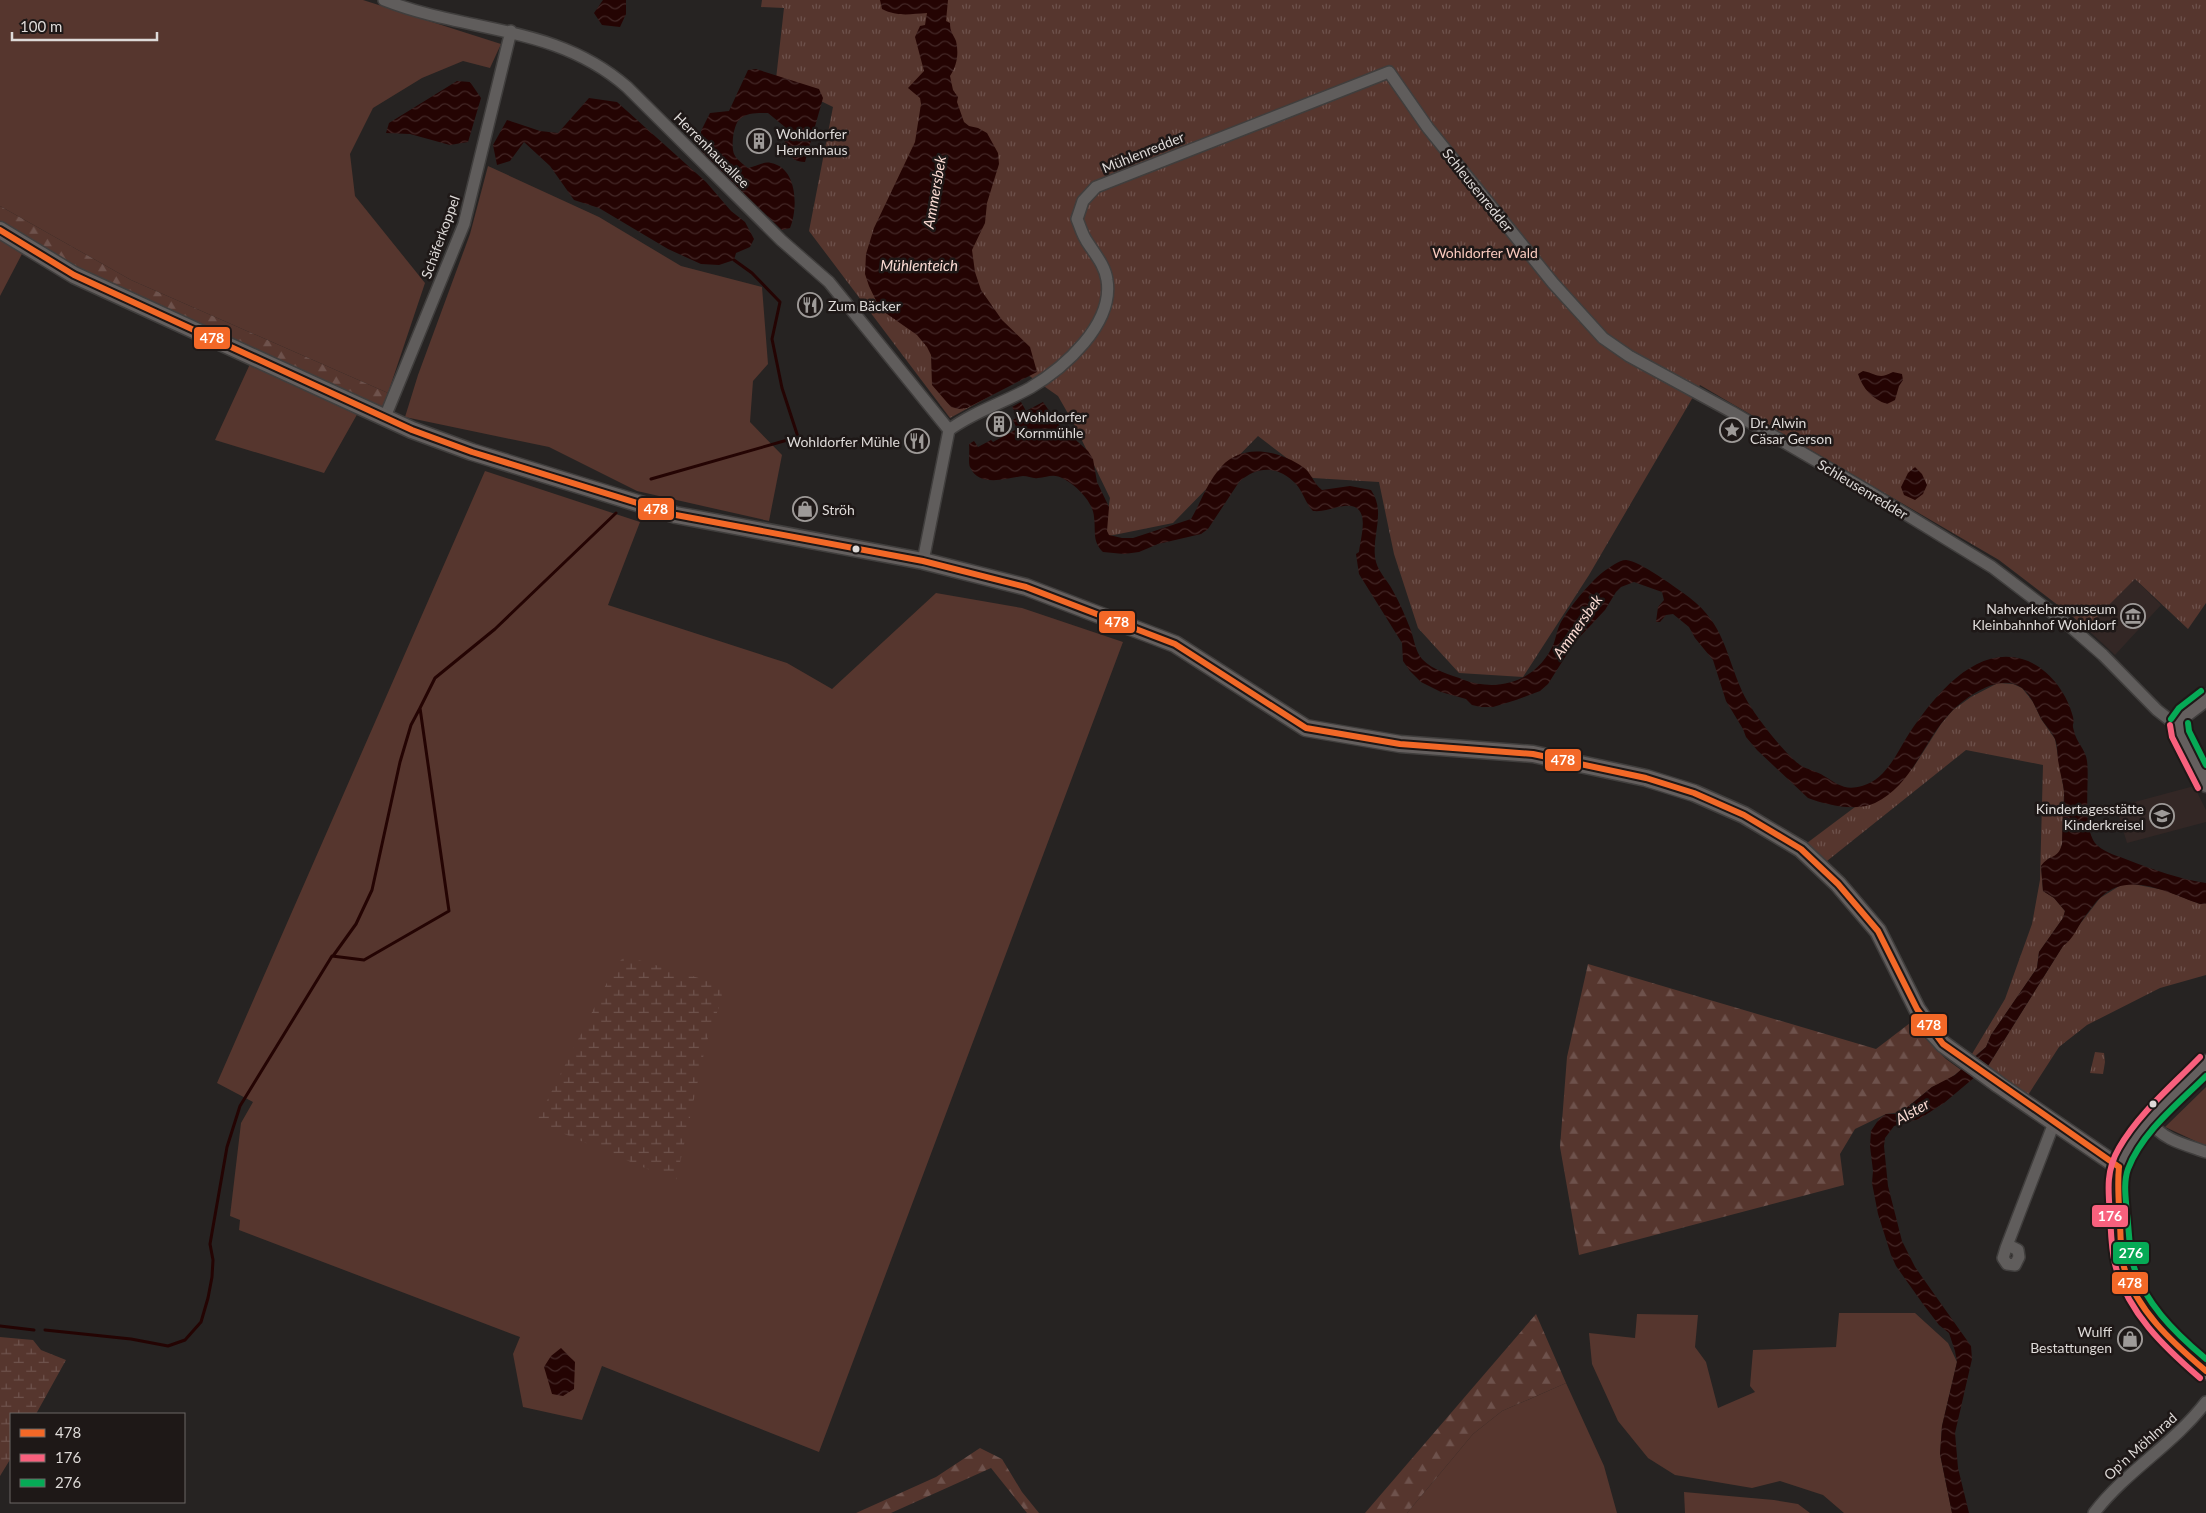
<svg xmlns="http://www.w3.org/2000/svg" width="2206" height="1513" font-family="Lato,sans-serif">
<defs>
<pattern id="forest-firs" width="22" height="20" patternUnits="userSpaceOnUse" patternTransform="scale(1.25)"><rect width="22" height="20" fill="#56362e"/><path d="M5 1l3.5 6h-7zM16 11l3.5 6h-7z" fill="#6e524c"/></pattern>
<pattern id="wetland-marsh" width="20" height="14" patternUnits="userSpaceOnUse" patternTransform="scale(1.25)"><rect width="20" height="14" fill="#56362e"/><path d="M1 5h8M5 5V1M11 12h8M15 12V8" fill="none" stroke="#6e524c"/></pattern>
<pattern id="park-tufts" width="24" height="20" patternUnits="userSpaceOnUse" patternTransform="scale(1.25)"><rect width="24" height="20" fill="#56362e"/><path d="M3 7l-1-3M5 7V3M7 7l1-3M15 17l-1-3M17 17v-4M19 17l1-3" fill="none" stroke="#6e524c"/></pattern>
<pattern id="water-waves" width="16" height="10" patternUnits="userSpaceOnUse" patternTransform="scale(1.25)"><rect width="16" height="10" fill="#240403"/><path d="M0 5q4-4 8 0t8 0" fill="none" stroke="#432827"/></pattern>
</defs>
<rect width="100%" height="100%" fill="#262322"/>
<path fill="#332725" d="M2135 579 2161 605 2115 655 2086 628Z
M2194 786 2206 810V822L2127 843 2116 807Z"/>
<path fill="#56362e" d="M0 0H363L501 44 490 68 463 61 422 78 373 108 350 154 355 196 425 283 388 393 131 280 0 206Z
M488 166 599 217 681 266 762 287 768 364 753 381 750 422 782 455 769 521 637 491 549 447 405 417 418 375 470 234Z
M0 238 23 252 0 296Z
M250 364 359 411 324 473 215 440Z
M485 471 640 522 608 605 787 663 832 689 936 593 1022 608 1123 642 819 1452 602 1366 582 1420 523 1407 513 1354 520 1337 239 1230 240 1220 230 1216 241 1123 253 1102 217 1083Z
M2206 1087V1146L2165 1127Z
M1839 1313H1915L1948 1343 1957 1362 1942 1426 1940 1454 1952 1513H1844L1823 1495 1780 1481 1752 1488 1675 1475 1648 1458 1618 1421 1592 1364 1589 1333 1635 1338 1637 1314 1698 1315 1695 1347 1706 1362 1718 1408 1755 1392 1750 1386 1753 1350 1836 1347Z
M1566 1383 1604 1466 1617 1513H1407L1473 1434 1502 1411Z
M1684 1492 1774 1500 1798 1504 1810 1513H1685Z"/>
<path fill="url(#forest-firs)" d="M0 206 131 280 388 393 383 409 78 270 0 224Z
M1588 964 1876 1049 1910 1023 1946 1059 1961 1070 1948 1080 1932 1087 1901 1112 1886 1114 1855 1129 1840 1154 1844 1185 1579 1255 1560 1147 1567 1057Z
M1536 1314 1566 1383 1502 1411 1473 1434 1407 1513H1365Z
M980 1448 1002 1459 1022 1492 1039 1513H1027L991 1468 891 1513H856L936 1477Z"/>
<path fill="url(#wetland-marsh)" d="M625 956 712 982 721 989 722 998 706 1044 676 1181 536 1122 616 965Z
M0 1337 33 1340 41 1350 66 1360 36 1414H11V1458L0 1476Z"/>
<path fill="url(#park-tufts)" d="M762 0H2206V603L2188 629 2135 579 2086 628 2072 616 1999 560 1700 385 1589 575 1523 677 1459 673 1418 628 1394 554 1379 482 1313 478 1258 436 1173 523 1104 537 1110 498 1074 424 1058 396 1028 375 950 418 809 231 833 107 776 79 784 8 761 7Z
M1998 683 2013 684 2022 688 2033 702 2041 719 2055 739 2064 791 2062 844 2060 852 2056 857 2049 858 2041 866 2043 891 2054 898 2065 911 2063 918 2039 952 2037 968 1991 1035 1986 1047 1975 1056 1972 1054 2005 999 2032 924 2040 880 2043 765 1966 750 1827 861 1807 843 1855 807 1873 803 1913 768 1941 724 1953 710 1971 697Z
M2133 884 2164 890 2200 904H2206V975L2160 988 2087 1025 2059 1047 2028 1095 1988 1066 2063 946 2100 898 2121 885Z
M2095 1052 2104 1053 2105 1062 2103 1074 2090 1073Z"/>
<path fill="url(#water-waves)" d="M603 0H626V14L620 27 602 25 594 13Z
M880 0H948L946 21 950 23C950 32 953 34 956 41 959 53 957 66 950 76L953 90 958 97 957 102 964 122 969 126 978 128 987 133 998 153 999 164 987 203 985 223 972 250 975 272 981 290 1002 320 1030 347 1037 372 967 408 959 409 951 407 932 385 931 355 927 347 917 335 880 309 869 286 865 274 866 254 874 228 915 142 921 104 920 98 908 88 924 71 915 37 920 26 925 25 927 13C910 14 898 17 882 9Z
M756 69 819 89 823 98 805 162C784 161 784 143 785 127L768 113C759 113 746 112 739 120 733 126 731 147 734 154 737 160 743 164 748 168 755 167 763 161 771 163 798 168 798 209 790 228L782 230 701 152V131L710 113 729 111 748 70Z
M457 81 470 82 481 98 468 142 450 145 410 134 386 133 389 123Z
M589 98 617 102 706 182 731 211 745 222 754 239 750 247 736 253 734 260 719 265 701 264 668 249 599 208 574 200 550 166 524 142 510 161 497 165 493 145 507 120 540 131 558 133Z
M1863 371C1878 374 1878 380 1893 372L1902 374 1903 380 1899 386 1895 400 1887 404C1872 399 1863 389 1858 374Z
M1021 402 1026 411 1043 402 1059 425 1088 451 1093 459 1097 482 1109 507 1107 531 1109 535 1122 538H1133L1191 519C1200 504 1206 486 1217 472 1238 442 1276 449 1303 467 1311 472 1313 483 1322 490L1350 486 1371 490C1387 513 1370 537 1376 562 1379 573 1388 581 1393 591 1400 603 1405 616 1410 628 1414 638 1415 651 1422 659 1433 671 1450 674 1464 680 1501 693 1538 680 1554 643 1556 637 1557 630 1560 624 1568 609 1589 583 1603 572 1609 568 1619 560 1626 560 1640 561 1678 589 1690 598 1724 624 1726 655 1742 691 1750 710 1783 752 1800 765 1808 770 1817 771 1824 776 1838 784 1844 791 1862 786 1887 779 1897 752 1910 732 1933 698 1974 645 2022 659 2047 666 2067 692 2073 717 2075 727 2071 721 2074 731 2076 742 2086 750 2087 761 2090 782 2081 832 2098 846 2106 853 2118 856 2128 860 2154 870 2179 879 2206 883V904H2200C2169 894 2130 870 2101 897 2095 902 2091 909 2086 915 2078 925 2074 939 2063 946L1988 1066 1944 1103 1919 1119 1894 1126 1885 1138 1884 1146 1888 1186 1902 1241 1915 1267 1971 1346 1972 1359 1955 1433 1958 1468 1969 1513H1952L1940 1454 1942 1426 1957 1362 1955 1351 1949 1333 1939 1325 1923 1304 1896 1266 1891 1255 1878 1214 1872 1183 1873 1171 1870 1146 1871 1131 1879 1119 1886 1114H1897L1908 1107 1932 1087 1955 1075 1986 1047 1991 1035 2037 968 2039 952 2063 918 2065 911 2054 898 2043 891 2041 866C2049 854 2058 860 2062 844 2062 826 2065 808 2064 791 2063 782 2060 773 2059 765 2057 757 2058 746 2055 739 2052 732 2046 726 2042 720 2036 709 2032 696 2022 688 2001 672 1967 696 1952 711 1923 740 1914 784 1875 803 1855 812 1827 805 1808 798L1757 750 1746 737 1743 729 1726 701 1713 660 1695 638 1689 627 1673 614 1666 615 1660 622H1656L1658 607 1664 600 1662 592 1634 582 1621 587 1616 592 1605 610 1574 643 1548 684 1540 691 1516 700 1493 707H1481L1472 705 1466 699 1441 692 1421 682 1410 671 1403 661 1402 643 1359 574 1356 554 1359 552C1361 535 1372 503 1344 506 1333 507 1327 512 1313 511 1306 504 1303 492 1296 484 1278 465 1257 466 1239 482L1208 529 1201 534 1158 544 1139 552 1124 554 1103 552C1092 541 1096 532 1094 517 1093 502 1077 486 1064 479 1054 473 1048 477 1038 478 1033 479 1028 476 1023 476 1007 478 979 488 970 467 968 463 970 451 969 444L974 441 978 447 991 440 993 442 1017 429 1013 420 1018 417 1012 407Z
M1915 467 1922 474 1927 485 1923 494 1915 500 1904 495 1901 487 1908 473Z
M561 1348 575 1362 574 1389 563 1396 552 1394 544 1367 551 1356Z"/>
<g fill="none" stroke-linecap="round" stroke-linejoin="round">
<path stroke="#240403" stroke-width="3" d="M651 479 798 437 782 388 772 339 780 302 752 273 734 260
M333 956 356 924 372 890 400 762 411 725 420 708
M0 1326 34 1330
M45 1330 131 1339 168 1346 185 1340 201 1322 208 1298 212 1277 213 1260 210 1244 227 1147 240 1106 332 956 364 960 449 911 420 708 435 678 495 629 616 513"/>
<defs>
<path id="street" d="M384 0C467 33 555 24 627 87L781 240 829 282 949 430
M385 417 464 224 511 31
M923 561 949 430C973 412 1003 403 1030 388 1064 368 1114 324 1107 280 1105 265 1094 253 1086 240 1082 234 1080 226 1077 219L1083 201 1096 187 1389 72 1428 128 1553 283 1603 338 1629 356 1732 412 1868 491 1992 567 2072 628 2103 655 2157 710 2171 721 2179 724
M2151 1122C2162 1140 2187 1145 2206 1152
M2006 1248 2010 1246 2018 1250 2019 1257 2015 1265 2007 1264 2003 1258 2006 1248 2054 1123
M2094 1513C2126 1471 2174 1444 2206 1402"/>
<path id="secondary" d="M0 230 74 275 412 430 472 452 676 515 923 561 1026 587 1175 644 1306 728 1400 744 1533 754 1646 778 1694 793 1744 815 1801 849 1838 884 1878 931 1917 1009 1934 1034 1943 1044 1999 1085 2119 1167
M2206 698 2185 714 2178 729 2206 784
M2206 1063C2181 1090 2133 1131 2120 1165 2114 1181 2118 1201 2119 1218 2121 1234 2120 1252 2125 1267 2136 1309 2174 1344 2206 1371"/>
</defs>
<use href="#street" stroke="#403e3d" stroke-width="14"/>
<use href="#secondary" stroke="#403e3d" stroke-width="19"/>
<use href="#street" stroke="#605d5c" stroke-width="11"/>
<use href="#secondary" stroke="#645f5e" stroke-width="16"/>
<defs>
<path id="bus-1" d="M0 230 74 275 412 430 472 452 676 515 923 561 1026 587 1175 644 1306 728 1400 744 1533 754 1646 778 1694 793 1744 815 1801 849 1838 884 1878 931 1917 1009 1943 1044 2119 1167
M2119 1167C2117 1186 2119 1205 2120 1225 2121 1238 2120 1253 2124 1267 2136 1310 2173 1343 2206 1371"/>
<path id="bus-2" d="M2170 725 2172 737 2198 788
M2200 1057C2172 1086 2139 1113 2119 1148 2106 1170 2108 1190 2110 1214 2111 1231 2111 1248 2115 1264 2127 1312 2164 1347 2200 1378"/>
<path id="bus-3" d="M2171 719 2179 708 2201 691
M2188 723 2189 731 2206 765
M2206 1076C2179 1103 2142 1132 2128 1169 2123 1183 2126 1200 2127 1214 2129 1229 2129 1245 2132 1260 2142 1301 2175 1333 2206 1359"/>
</defs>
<use href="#bus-1" stroke="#1e1817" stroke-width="10"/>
<use href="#bus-2" stroke="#1e1817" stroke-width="10"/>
<use href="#bus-3" stroke="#1e1817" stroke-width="10"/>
<use href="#bus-1" stroke="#f36827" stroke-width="6"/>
<use href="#bus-2" stroke="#f8607d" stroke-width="6"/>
<use href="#bus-3" stroke="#06aa56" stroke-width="6"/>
</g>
<defs>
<symbol id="building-ring" viewBox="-11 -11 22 22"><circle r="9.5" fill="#1e1817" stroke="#9e9a98" stroke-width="1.5"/><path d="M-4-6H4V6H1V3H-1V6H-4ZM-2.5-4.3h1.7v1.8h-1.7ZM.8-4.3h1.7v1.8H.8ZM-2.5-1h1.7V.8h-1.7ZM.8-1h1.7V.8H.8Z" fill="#9e9a98"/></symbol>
<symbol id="restaurant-ring" viewBox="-11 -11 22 22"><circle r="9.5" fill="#1e1817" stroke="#9e9a98" stroke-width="1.5"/><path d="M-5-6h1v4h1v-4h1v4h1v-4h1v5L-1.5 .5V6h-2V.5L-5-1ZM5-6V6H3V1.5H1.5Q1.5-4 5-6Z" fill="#9e9a98"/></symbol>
<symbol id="sight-ring" viewBox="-11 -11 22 22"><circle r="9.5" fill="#1e1817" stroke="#9e9a98" stroke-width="1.5"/><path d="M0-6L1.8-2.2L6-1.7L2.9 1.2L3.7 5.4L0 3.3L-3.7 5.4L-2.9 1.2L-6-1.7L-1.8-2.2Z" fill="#9e9a98"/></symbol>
<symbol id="shop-ring" viewBox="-11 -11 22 22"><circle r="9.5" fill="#1e1817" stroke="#9e9a98" stroke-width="1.5"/><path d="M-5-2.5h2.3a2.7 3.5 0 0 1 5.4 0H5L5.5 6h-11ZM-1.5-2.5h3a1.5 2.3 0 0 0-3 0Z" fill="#9e9a98"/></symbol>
<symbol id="museum-ring" viewBox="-11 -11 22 22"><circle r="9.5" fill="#1e1817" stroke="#9e9a98" stroke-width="1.5"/><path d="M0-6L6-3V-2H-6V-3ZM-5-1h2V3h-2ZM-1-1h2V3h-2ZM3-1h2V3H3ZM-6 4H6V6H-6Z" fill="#9e9a98"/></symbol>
<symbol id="school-ring" viewBox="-11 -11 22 22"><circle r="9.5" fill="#1e1817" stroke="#9e9a98" stroke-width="1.5"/><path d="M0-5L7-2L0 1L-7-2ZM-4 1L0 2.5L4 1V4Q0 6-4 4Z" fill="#9e9a98"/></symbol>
</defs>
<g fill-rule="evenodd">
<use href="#building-ring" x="745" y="127" width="28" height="28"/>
<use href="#restaurant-ring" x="796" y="291" width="28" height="28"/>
<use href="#building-ring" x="985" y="410" width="28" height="28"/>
<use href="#sight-ring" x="1718" y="416" width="28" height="28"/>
<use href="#restaurant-ring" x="903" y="427" width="28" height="28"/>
<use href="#shop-ring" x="791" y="495" width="28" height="28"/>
<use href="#museum-ring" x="2119" y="602" width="28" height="28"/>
<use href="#school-ring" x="2148" y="802" width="28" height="28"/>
<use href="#shop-ring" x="2116" y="1325" width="28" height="28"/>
</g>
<g fill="#dedad8" stroke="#1e1817" stroke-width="2">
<circle cx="856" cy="549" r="4.5"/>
<circle cx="2153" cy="1104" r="4.5"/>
</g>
<g text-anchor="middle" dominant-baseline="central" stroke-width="5" stroke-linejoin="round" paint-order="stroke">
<g font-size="14" fill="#dedad8" stroke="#1e1817" text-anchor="start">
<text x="776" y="133">Wohldorfer<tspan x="776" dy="16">Herrenhaus</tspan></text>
<text x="828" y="305">Zum Bäcker</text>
<text x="1016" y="416">Wohldorfer<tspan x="1016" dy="16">Kornmühle</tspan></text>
<text x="1750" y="422">Dr. Alwin<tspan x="1750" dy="16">Cäsar Gerson</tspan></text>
<text x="900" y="441" text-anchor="end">Wohldorfer Mühle</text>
<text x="822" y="509">Ströh</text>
<text x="2116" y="608" text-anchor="end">Nahverkehrsmuseum<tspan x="2116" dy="16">Kleinbahnhof Wohldorf</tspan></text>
<text x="2144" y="808" text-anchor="end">Kindertagesstätte<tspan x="2144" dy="16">Kinderkreisel</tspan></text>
<text x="2112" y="1331" text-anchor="end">Wulff<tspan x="2112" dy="16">Bestattungen</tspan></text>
</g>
<g font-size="14" fill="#dedad8" stroke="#1e1817">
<text transform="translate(712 150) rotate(45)">Herrenhausallee</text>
<text transform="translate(1143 152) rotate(-22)">Mühlenredder</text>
<text transform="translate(1478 190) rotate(51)">Schleusenredder</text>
<text transform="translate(440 237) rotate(-70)">Schäferkoppel</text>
<text transform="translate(1863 489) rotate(31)">Schleusenredder</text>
<text transform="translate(2140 1446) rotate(-42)">Op'n Möhlnrad</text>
</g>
<g font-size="14" fill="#facabe" stroke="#1e1817">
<text x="1485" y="252">Wohldorfer Wald</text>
</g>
<g font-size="15" font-style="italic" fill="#fbdbd3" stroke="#1e1817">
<text transform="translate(934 192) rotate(-80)">Ammersbek</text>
<text x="919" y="265">Mühlenteich</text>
<text transform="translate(1577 626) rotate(-55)">Ammersbek</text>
<text transform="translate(1912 1111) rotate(-30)">Alster</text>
</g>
</g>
<g stroke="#1e1817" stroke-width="2">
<rect x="193" y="326" width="38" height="24" rx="5" fill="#f36827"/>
<rect x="637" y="497" width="38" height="24" rx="5" fill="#f36827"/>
<rect x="1098" y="610" width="38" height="24" rx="5" fill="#f36827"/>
<rect x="1544" y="748" width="38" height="24" rx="5" fill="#f36827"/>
<rect x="1910" y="1013" width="38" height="24" rx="5" fill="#f36827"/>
<rect x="2091" y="1204" width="38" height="24" rx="5" fill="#f8607d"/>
<rect x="2112" y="1241" width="38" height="24" rx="5" fill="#06aa56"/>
<rect x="2111" y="1271" width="38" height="24" rx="5" fill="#f36827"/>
</g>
<g font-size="14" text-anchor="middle" font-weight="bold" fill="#fff">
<text x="212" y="343">478</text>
<text x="656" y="514">478</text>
<text x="1117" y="627">478</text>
<text x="1563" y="765">478</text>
<text x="1929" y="1030">478</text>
<text x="2110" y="1221">176</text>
<text x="2131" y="1258">276</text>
<text x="2130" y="1288">478</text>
</g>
<rect x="10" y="1413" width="175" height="90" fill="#1e1817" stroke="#6b6664"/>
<rect x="20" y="1429" width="25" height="8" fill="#f36827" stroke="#6b6664"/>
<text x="55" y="1438" font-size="15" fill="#dedad8">478</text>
<rect x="20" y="1454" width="25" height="8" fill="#f8607d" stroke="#6b6664"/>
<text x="55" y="1463" font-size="15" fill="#dedad8">176</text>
<rect x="20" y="1479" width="25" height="8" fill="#06aa56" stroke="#6b6664"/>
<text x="55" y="1488" font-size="15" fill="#dedad8">276</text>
<path d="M12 32v8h145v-8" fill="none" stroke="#dedad8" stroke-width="2.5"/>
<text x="20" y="32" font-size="15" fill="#dedad8" stroke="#1e1817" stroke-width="4" paint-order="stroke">100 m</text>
</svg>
